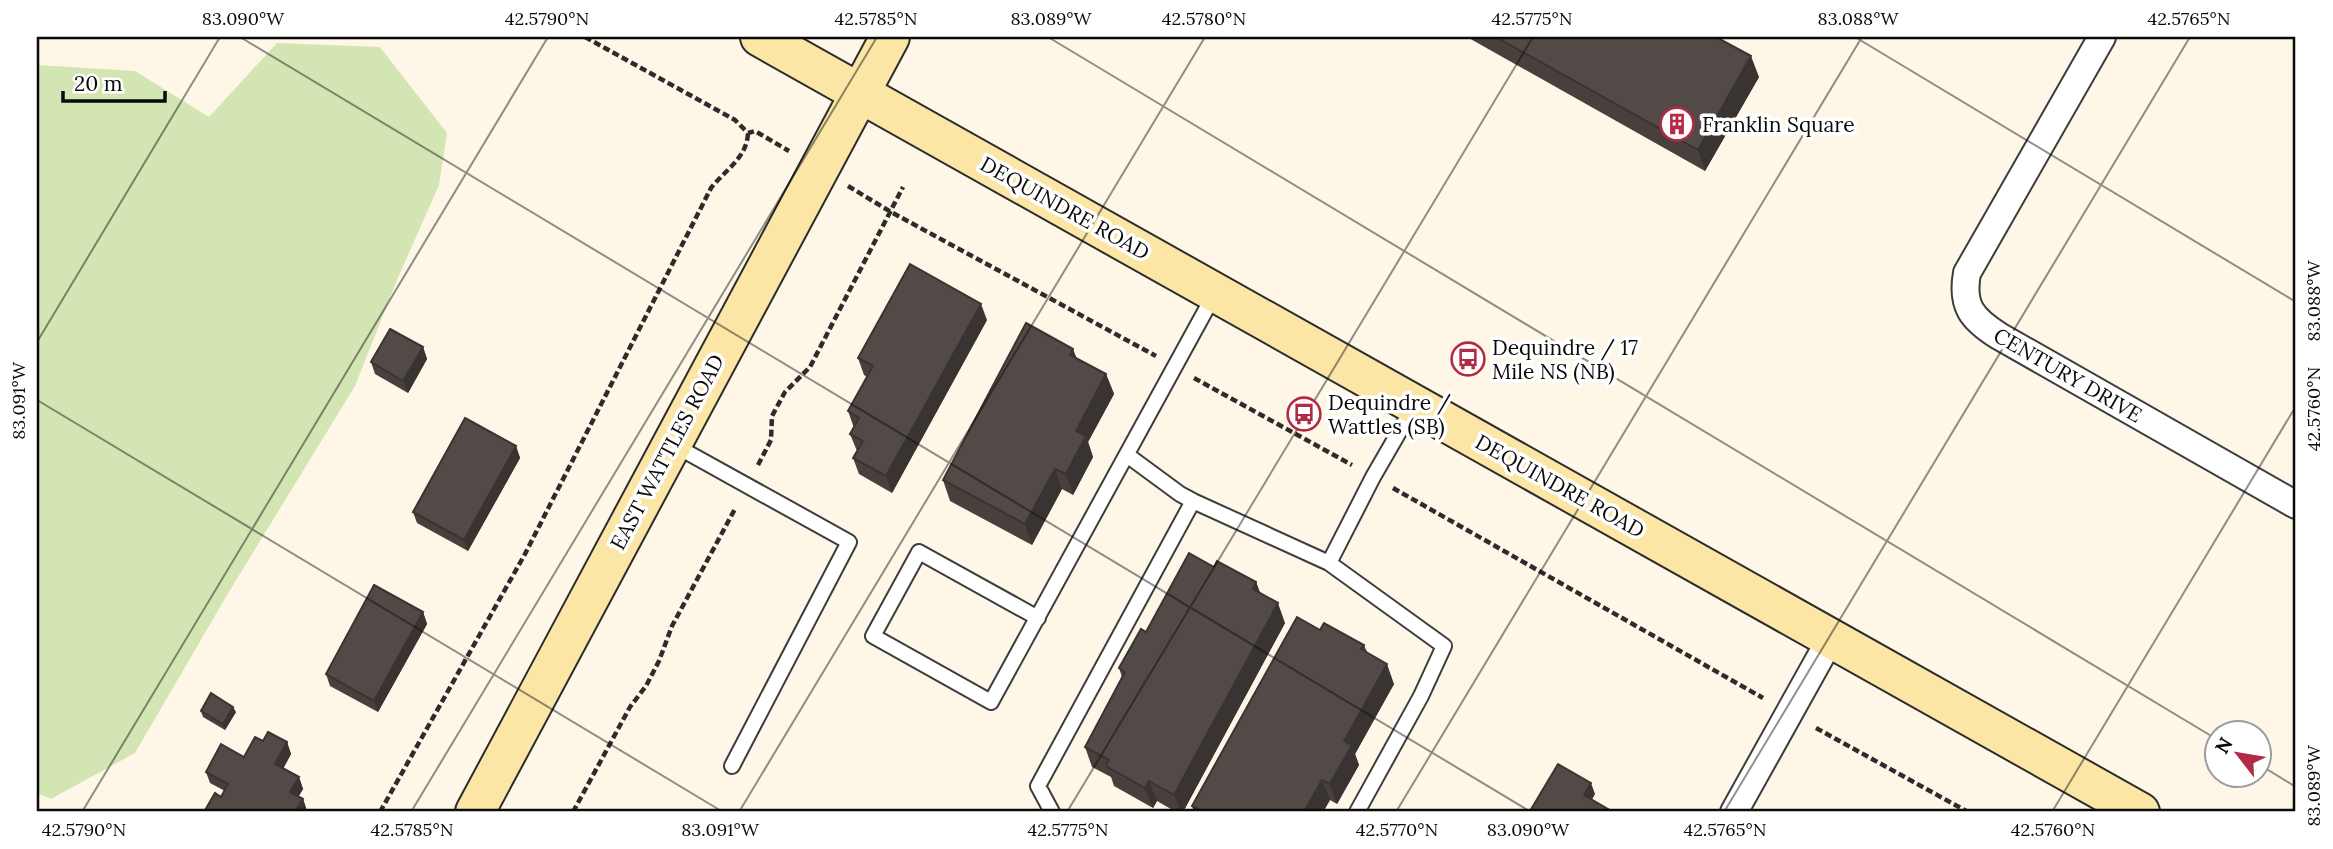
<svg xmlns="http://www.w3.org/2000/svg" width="2333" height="849" font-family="Lora,serif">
<rect width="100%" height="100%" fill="#fef7e8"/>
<path fill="#d4e5b4" d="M277 43 380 47 447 133 439 185 397 280 355 386 227 595 135 753 51 799 37 793V65L135 71 209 117Z"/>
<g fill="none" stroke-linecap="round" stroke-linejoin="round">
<defs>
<path id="lane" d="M674 445 849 542 732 766
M1127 455 1180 494 1193 501
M1329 563 1373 477 1414 406
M1038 618 919 552 873 636 991 702 1214 295
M1052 812 1038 786 1193 501 1329 563 1444 646 1421 696 1357 812"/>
<path id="street" d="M2102 37 1967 273C1961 306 1972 319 1999 336L2296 505
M1734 812 1831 638"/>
<path id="secondary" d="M760 37 2140 812
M475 812 890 37"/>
</defs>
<use href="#lane" stroke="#3d3d3d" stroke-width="18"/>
<use href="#street" stroke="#3d3d3d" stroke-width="30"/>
<use href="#secondary" stroke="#2c2c2c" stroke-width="42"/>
<path stroke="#2c2c2c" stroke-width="4.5" stroke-dasharray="7 3.5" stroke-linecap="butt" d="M585 37 735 120 748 133 755 131 789 151
M848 186 891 212 1156 356
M1194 378 1352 465
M758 465 771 440 772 416 785 392 810 367 903 187
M1393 488 1763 698
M1816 728 1968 812
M380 812 525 554 711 188C725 170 747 158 748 133
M573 812 630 707 646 686 659 661 672 626 736 507"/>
<use href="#lane" stroke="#fff" stroke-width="14"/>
<use href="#street" stroke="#fff" stroke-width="26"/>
<use href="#secondary" stroke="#fbe6a6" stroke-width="38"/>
</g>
<path fill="#47403d" d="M1467 37H1716L1759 77 1705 171Z
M987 320 892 493 859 474 853 458 857 451 850 434 854 428 848 411 867 377 864 375 858 358Z
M423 347 427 359 408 393 375 374 371 362Z
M1077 358 1106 374 1114 394 1088 442 1093 457 1073 495 1062 489 1032 545 950 501 943 480Z
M516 446 520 458 468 551 417 523 413 512Z
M1256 582 1260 593 1285 623 1183 812H1176L1157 801 1153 808 1114 786 1111 777 1092 767 1085 747 1122 677 1119 668 1146 632Z
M423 612 427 624 378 712 330 686 326 674Z
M1320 630 1364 645 1367 652 1394 684 1355 754 1359 765 1337 804 1330 800 1323 812H1194L1192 806Z
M201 711 236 712 225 730 203 717Z
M263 741 287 742 291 754 283 769 299 777 303 789 298 797 303 799 307 811 306 812H204L221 797 225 791 210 783 206 772 244 757Z"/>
<path fill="#393432" d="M1751 56 1759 77 1705 171 1698 150Z
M981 304 987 320 892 493 886 476Z
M423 347 427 359 408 393 403 381Z
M1073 349 1081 369 1070 355Z
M1106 374 1114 394 1088 442 1093 457 1073 495 1066 474 1076 431Z
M516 446 520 458 468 551 464 540Z
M1055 469 1062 489 1032 545 1025 524Z
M1256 582 1264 603 1253 589Z
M1278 603 1285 623 1183 812H1181L1174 795Z
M423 612 427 624 378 712 374 701Z
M1387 664 1394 684 1355 754 1359 765 1337 804 1330 784 1344 741Z
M233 707 236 712 225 730 223 724Z
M287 742 291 754 279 776 275 764Z
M299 777 303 789 294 804 290 792Z
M1322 780 1330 800 1323 812H1304Z
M1149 781 1157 801 1153 808 1145 788Z
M1591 783 1595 794 1588 807 1584 795Z
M303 799 307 811 306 812H295Z"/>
<path fill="#524a47" stroke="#393432" stroke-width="2" d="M1496 37H1716L1751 56 1698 150Z
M910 264 981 304 886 476 853 458 863 441 850 434 859 418 848 411 873 366 858 358Z
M1026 323 1073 349 1070 355 1106 374 1076 431 1086 436 1066 474 1055 469 1025 524 943 480Z
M390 329 423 347 403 381 371 362Z
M465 418 516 446 464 540 413 512Z
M1189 553 1214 567 1217 561 1256 582 1253 589 1278 603 1174 795 1149 781 1145 788 1106 766 1109 760 1085 747 1125 672 1119 668 1141 629 1146 632Z
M374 585 423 612 374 701 326 674Z
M1297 617 1320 630 1324 623 1364 645 1361 649 1387 664 1344 741 1352 745 1330 784 1322 780 1304 812H1204L1192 806Z
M211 693 233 707 223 724 201 711Z
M268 732 287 742 275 764 299 777 290 792 303 799 295 812H204L215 793 221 797 228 784 206 772 221 744 244 757 255 737 263 741Z
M1558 764 1591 783 1584 795 1613 812H1532L1530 811Z"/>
<path fill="none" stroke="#0a0a0a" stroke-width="2" stroke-opacity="0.45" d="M240 37 1531 812M1048 37 2218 740M1855 37 2296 302M37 342 220 37M37 400 723 812M2260 765 2296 787M82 812 548 37M411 812 877 37M739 812 1205 37M1067 812 1533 37M1396 812 1862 37M1724 812 2190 37M2052 812 2296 406"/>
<defs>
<symbol id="building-ring" viewBox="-11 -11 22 22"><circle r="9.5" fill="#fff" stroke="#b22a43" stroke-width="1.5"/><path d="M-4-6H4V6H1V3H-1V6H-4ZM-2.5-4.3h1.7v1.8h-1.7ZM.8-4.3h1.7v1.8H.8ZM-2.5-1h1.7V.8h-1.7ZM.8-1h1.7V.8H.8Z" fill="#b22a43"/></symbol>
<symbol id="bus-ring" viewBox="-11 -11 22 22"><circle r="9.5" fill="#fff" stroke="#b22a43" stroke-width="1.5"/><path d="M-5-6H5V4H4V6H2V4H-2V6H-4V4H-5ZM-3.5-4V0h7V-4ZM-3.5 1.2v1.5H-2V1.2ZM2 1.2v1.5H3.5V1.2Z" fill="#b22a43"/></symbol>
</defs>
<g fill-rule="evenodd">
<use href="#building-ring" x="1658" y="105" width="38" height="38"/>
<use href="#bus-ring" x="1449" y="340" width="38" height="38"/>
<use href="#bus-ring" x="1285" y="395" width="38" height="38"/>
</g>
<g text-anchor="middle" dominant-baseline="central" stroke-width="7" stroke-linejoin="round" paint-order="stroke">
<g font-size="21" fill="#0a0a0a" stroke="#fff" text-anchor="start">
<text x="1702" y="124">Franklin Square</text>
<text x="1492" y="347">Dequindre / 17<tspan x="1492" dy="24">Mile NS (NB)</tspan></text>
<text x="1328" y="402">Dequindre /<tspan x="1328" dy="24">Wattles (SB)</tspan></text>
</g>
<g font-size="21" fill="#0a0a0a" stroke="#fff">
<text transform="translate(1065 208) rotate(29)">DEQUINDRE ROAD</text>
<text transform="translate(2068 375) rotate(30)">CENTURY DRIVE</text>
<text transform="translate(667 452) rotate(-62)">EAST WATTLES ROAD</text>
<text transform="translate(1560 486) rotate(29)">DEQUINDRE ROAD</text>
</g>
</g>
<rect width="2333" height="849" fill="none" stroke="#ffffff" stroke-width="77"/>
<g transform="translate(2238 754) rotate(301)"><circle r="33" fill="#ffffff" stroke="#9d9d9d" stroke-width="2"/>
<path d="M0-5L12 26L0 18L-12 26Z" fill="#b22a43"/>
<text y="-10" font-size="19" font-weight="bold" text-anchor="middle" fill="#0a0a0a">N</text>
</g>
<path d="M63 91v10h102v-10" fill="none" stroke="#0a0a0a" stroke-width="3.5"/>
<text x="74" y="91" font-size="21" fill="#0a0a0a" stroke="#ffffff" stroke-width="5" paint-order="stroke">20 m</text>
<rect x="38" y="38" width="2256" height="772" fill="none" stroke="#0a0a0a" stroke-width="2.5"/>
<g font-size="18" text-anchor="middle" fill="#0a0a0a">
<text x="243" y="25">83.090°W</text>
<text x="547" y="25">42.5790°N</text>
<text x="876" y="25">42.5785°N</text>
<text x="1051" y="25">83.089°W</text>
<text x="1204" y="25">42.5780°N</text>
<text x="1532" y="25">42.5775°N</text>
<text x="1858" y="25">83.088°W</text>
<text x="2189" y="25">42.5765°N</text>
<text transform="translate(2314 301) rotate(-90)" y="6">83.088°W</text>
<text transform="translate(19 401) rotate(-90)" y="6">83.091°W</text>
<text transform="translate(2314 409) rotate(-90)" y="6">42.5760°N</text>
<text transform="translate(2314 786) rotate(-90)" y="6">83.089°W</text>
<text x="84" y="836">42.5790°N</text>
<text x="412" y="836">42.5785°N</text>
<text x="720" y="836">83.091°W</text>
<text x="1068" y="836">42.5775°N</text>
<text x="1397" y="836">42.5770°N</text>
<text x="1528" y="836">83.090°W</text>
<text x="1725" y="836">42.5765°N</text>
<text x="2053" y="836">42.5760°N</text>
</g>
</svg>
